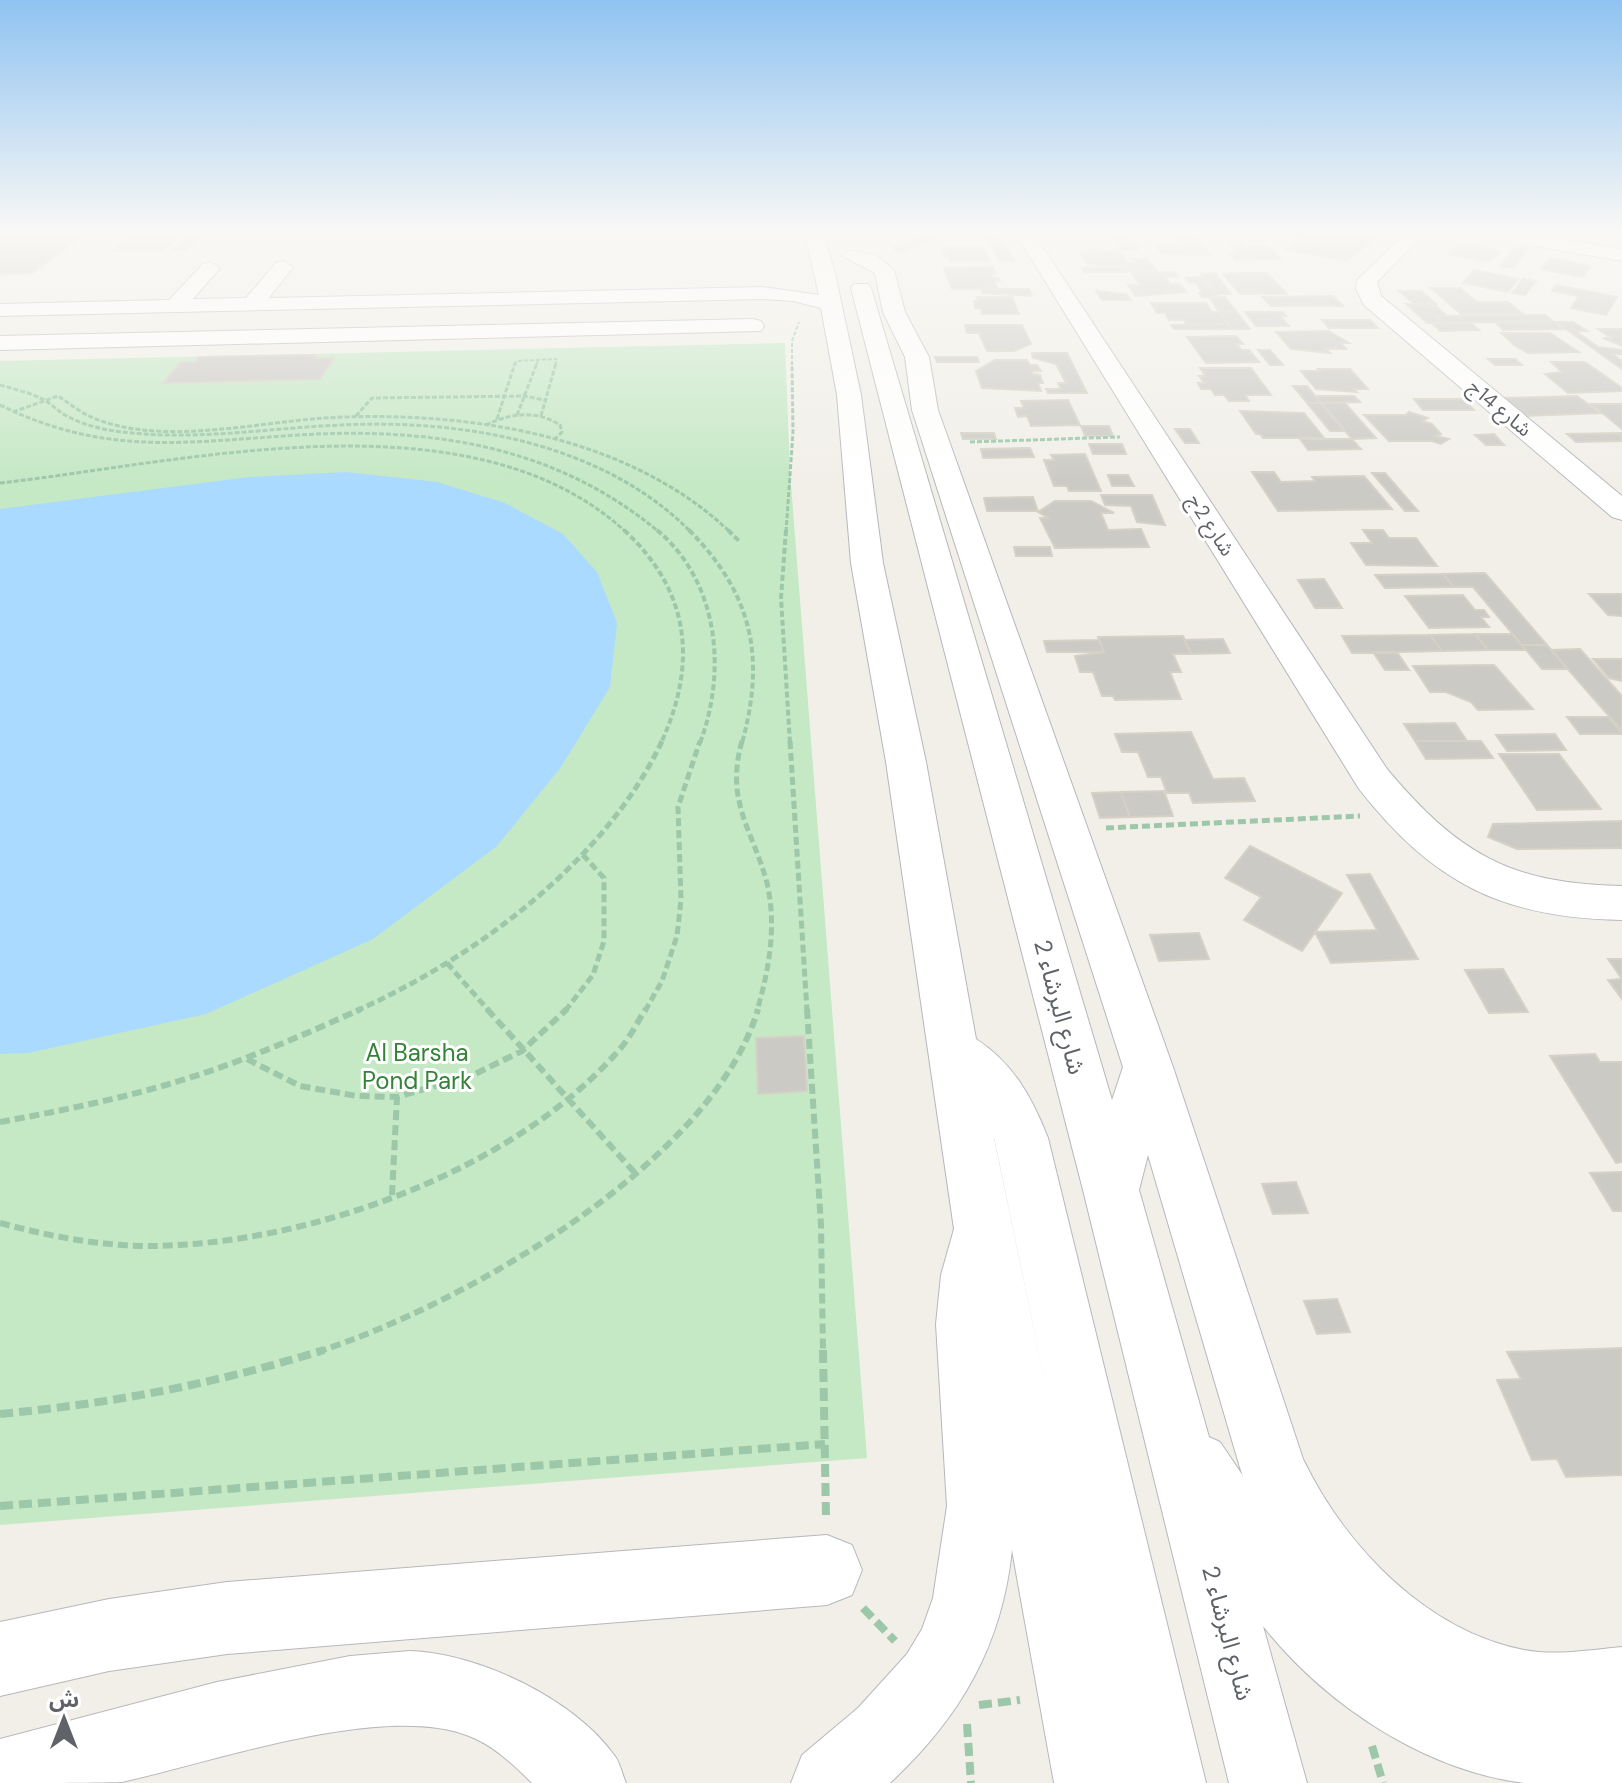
<svg xmlns="http://www.w3.org/2000/svg" width="1622" height="1783" font-family="'DM Sans','Noto Sans Arabic',sans-serif">
<rect width="100%" height="100%" fill="#f1efe8"/>
<path fill="#c5e8c5" d="M785 343 790 472 867 1458 0 1525V361Z"/>
<path fill="#aadaff" d="M346 472 437 482 505 503 563 534 597 572 617 623 610 687 561 767 497 846 373 939 206 1014 28 1053 0 1054V509L249 477Z"/>
<path fill="#cccac5" stroke="#d6d1c6" stroke-width="2" d="M0 234H85L32 273 0 274Z
M134 234H182L162 251H111Z
M190 234H204L187 249 172 250Z
M1286 234H1381L1346 261 1284 249 1304 237Z
M945 236 901 252 895 251 894 247 920 237Z
M1112 236H1129L1139 249 1122 250Z
M986 237 1001 240 1015 261H1000Z
M1177 238H1197L1211 255 1162 254 1155 245H1182Z
M1242 242 1245 246H1268L1281 259 1235 260 1229 253H1238L1229 243Z
M1458 244 1484 245 1500 253 1487 262 1448 254Z
M1515 246 1528 248 1513 268 1500 266Z
M946 247H983L989 261H950L949 257H944L942 251H947Z
M1090 249 1120 252 1129 265H1089L1080 252H1092Z
M1550 258 1591 266 1583 277 1541 269Z
M1133 259H1147L1156 270 1129 271 1126 267H1132L1129 263H1135Z
M993 267 996 274H991L993 278H999L1000 281H994L997 288 952 289 944 268Z
M1124 267 1127 272H1085L1082 268Z
M1474 270 1518 279 1508 292 1463 283Z
M1175 272 1178 277H1165L1170 284H1180L1186 292 1136 296 1128 285H1140L1132 273Z
M1215 273 1231 294H1216L1201 274Z
M1244 273H1267L1287 294H1240L1223 274Z
M1204 277 1216 294 1218 297H1202L1199 293H1203L1196 283H1190L1186 278Z
M1523 279 1536 281 1525 295 1512 293Z
M1556 285 1617 297 1606 315 1571 308 1579 296 1552 291Z
M1431 288H1460L1477 302H1508L1523 314H1461Z
M981 289H1029L1032 296 982 293Z
M1096 291 1126 294 1131 300H1102Z
M1399 291H1421L1436 304H1414Z
M1333 296 1343 306H1271L1262 297Z
M977 297H1012L1019 314H982L981 308H975L974 301H979Z
M1209 297H1225L1236 311 1219 312Z
M1151 303H1206L1212 312H1219L1229 324 1187 325 1184 320H1169L1165 313H1157Z
M1406 304 1436 306 1447 316H1436L1443 323H1427Z
M1236 311 1250 329H1232L1219 312Z
M1245 312H1283L1286 316H1280L1289 326H1256Z
M1545 315 1553 321 1443 323 1436 316Z
M1322 320H1370L1378 328H1329Z
M1554 322 1563 329 1503 330 1496 323Z
M1556 322H1573L1587 331H1576L1598 347 1622 350V354H1612L1622 361V369Z
M1229 324 1232 329H1174L1171 325Z
M1433 324H1472L1479 330 1440 331Z
M965 325H1022L1031 344 1014 351H987L979 333H967Z
M1598 329H1622V346L1603 338H1611Z
M1329 331 1349 343H1341L1346 349H1326L1330 353 1291 349 1276 332Z
M1501 333H1550L1579 352 1528 353 1514 345Z
M1236 336 1243 344H1236L1242 350H1249L1259 362 1206 363 1187 337Z
M1258 350H1270L1283 365H1270Z
M1032 353H1067L1087 393H1048L1046 389H1061L1058 383H1066L1056 364 1033 358Z
M316 355 314 358H334L320 379 163 383 181 362H195L199 357Z
M935 357H977L979 362H937Z
M1488 359H1515L1522 365H1495Z
M995 360H1027L1030 365H1037L1041 371H1032L1033 374 1040 375 1043 383H1038L1041 391 982 388 976 371Z
M1551 362H1585L1622 388V391L1568 393 1545 374 1562 372Z
M1200 368H1251L1271 395H1245L1249 401H1229L1224 395H1215L1211 389H1201L1198 383H1204L1199 376H1205Z
M1318 369H1350L1368 389H1353L1357 392 1316 389 1301 371H1320Z
M1293 386H1307L1321 403H1307Z
M1316 396H1354L1360 402 1321 403Z
M1577 396 1600 413 1524 416 1503 398Z
M1414 399H1463L1474 410H1423Z
M1068 400 1080 425 1031 426 1027 416 1018 417 1015 408H1024L1021 401Z
M1344 402 1376 438 1352 439 1321 403Z
M1307 403H1321L1345 431H1330Z
M1591 404H1622V429Z
M1240 411 1304 413 1324 438H1263L1260 434H1256Z
M1409 412 1428 418 1422 421 1432 424 1441 434 1436 436 1449 439 1441 444 1432 441H1389L1364 415H1406Z
M1081 426H1109L1113 436H1085Z
M1175 429H1190L1199 443H1185Z
M961 433H994L996 439H963Z
M1622 433V441L1576 442 1567 434Z
M1494 434 1504 445H1486L1475 435Z
M1300 439H1352L1361 449 1308 450Z
M1089 444H1122L1126 454H1093Z
M1030 448 1034 457 983 458 981 449Z
M1085 454 1101 491H1069L1067 486H1054L1044 460H1054L1051 455Z
M1252 472H1274L1281 482 1315 481 1312 477 1364 476 1392 509 1278 511Z
M1372 473H1385L1418 511H1405Z
M1108 475H1128L1134 486H1112Z
M1101 495H1152L1165 525 1137 522 1131 506 1105 505Z
M1033 497 1038 511H987L984 498Z
M1055 501H1091L1114 513H1101L1108 530 1141 529 1149 547 1055 548 1040 518H1048L1038 512Z
M1363 530H1383L1389 538H1416L1437 566 1366 565 1351 543H1372Z
M1014 547H1050L1052 556H1016Z
M1485 573 1547 645H1522L1473 587H1454L1443 574Z
M1443 574 1454 587 1385 588 1375 575Z
M1324 579 1342 608H1315L1298 580Z
M1589 594H1622V616L1608 615Z
M1463 595 1475 610H1484L1489 617H1481L1489 627 1429 628 1405 596Z
M1475 634 1488 650 1442 651 1430 635Z
M1475 634H1512L1526 650H1488Z
M1430 635 1442 651 1352 653 1342 636Z
M1183 636 1191 654H1173L1181 672H1170L1181 699 1115 700 1113 696H1102L1093 672H1080L1075 656 1104 652 1098 637Z
M1223 639 1230 653 1191 654 1184 640Z
M1099 640 1104 652H1047L1044 641Z
M1522 645H1547L1568 669H1542Z
M1580 649 1622 696V731L1551 650Z
M1373 652H1397L1409 670H1385Z
M1593 659H1622V681L1609 678Z
M1494 665 1533 709 1478 710 1471 702 1446 692H1430L1413 666Z
M1567 717H1609L1622 734H1580Z
M1455 723 1467 741H1415L1404 724Z
M1191 732 1213 779 1244 778 1255 801 1193 803 1189 793H1167L1161 777H1148L1138 752H1122L1115 734Z
M1555 734 1566 750 1507 751 1496 735Z
M1415 741H1481L1493 758 1426 759Z
M1499 754H1559L1601 809 1537 810Z
M1164 791 1173 816 1130 817 1121 792Z
M1121 792 1130 817 1100 818 1092 793Z
M1622 821V848L1517 849 1488 837 1493 824Z
M1250 846 1342 893 1302 951 1244 920 1261 897 1225 878Z
M1370 874 1418 959 1331 963 1315 932 1377 930 1347 875Z
M1199 933 1209 959 1159 961 1150 935Z
M1608 959H1622V999L1608 980 1622 979Z
M1503 969 1528 1012 1489 1013 1465 970Z
M804 1036 807 1091 758 1094 756 1038Z
M1595 1054 1600 1062H1622V1162L1616 1163 1550 1056Z
M1622 1172V1211H1613L1590 1173Z
M1296 1182 1308 1213 1273 1214 1262 1184Z
M1337 1299 1350 1332 1317 1334 1304 1301Z
M1622 1348V1475L1566 1477 1557 1459 1532 1460 1497 1380 1521 1379 1507 1352Z"/>
<g fill="none" stroke-linecap="round" stroke-linejoin="round">
<defs>
<path id="minor" d="M805 234H823L835 273 861 395 883 563 926 762 976 1039C1013 1063 1032 1097 1048 1138L1206 1783H1054L1012 1550C1002 1646 960 1718 890 1783H791L802 1755 858 1708 907 1654 922 1629 933 1598 947 1506 936 1324 941 1275 954 1229 886 762 851 563 837 395 821 308 793 301 763 299 0 316V304L169 300 203 264 210 262 220 268 193 299 246 298 276 263 283 261 293 267 269 298 763 287 819 295ZM994 1137V1138L1052 1416Z
M1016 234H1034L1387 769C1458 854 1511 884 1622 886V920C1502 918 1433 883 1359 789Z
M1405 234H1424L1377 282 1381 296 1622 496V520L1612 517 1364 305 1356 289 1357 280Z
M1490 234H1530L1622 249V261L1499 240Z
M852 250 877 256 894 270 905 312 929 357 938 410 1173 1067 1303 1459C1345 1546 1426 1631 1524 1650 1556 1656 1590 1650 1622 1647V1783C1590 1783 1556 1783 1524 1783 1423 1770 1325 1704 1263 1626L1307 1783H1229L1083 1190 851 288 854 284H868L871 288 1112 1100 1123 1067 912 410 905 357 883 312 875 273 842 256ZM1148 1155 1241 1471 1243 1476 1220 1442 1209 1437 1139 1190Z
M753 319 761 321 764 326 761 331 0 350V336Z
M827 1535 852 1545 862 1570 852 1595 827 1605 227 1654 109 1671 0 1696V1622L109 1599 227 1582Z
M410 1651C478 1653 574 1699 614 1755 620 1762 622 1774 626 1783H532C514 1765 493 1745 469 1736 384 1702 212 1762 122 1782 92 1783 33 1783 0 1783V1739L217 1682 350 1656Z"/>
</defs>
<use href="#minor" stroke="#b5b8bc" stroke-width="2"/>
<path stroke="#9cc7a9" stroke-width="2" stroke-dasharray="4 2" stroke-linecap="butt" d="M515 365 516 361 557 359
M536 365 539 359
M555 365 557 359
M792 365V341L799 322"/>
<path stroke="#9cc7a9" stroke-width="3" stroke-dasharray="5 2" stroke-linecap="butt" d="M0 385C13 389 28 392 40 398 50 402 56 410 65 415 83 425 103 430 123 432 196 441 268 428 341 425 461 419 602 442 691 532
M0 405C106 457 185 442 298 435 430 427 555 445 659 532
M13 412 58 396C68 402 78 411 89 416 156 447 252 423 324 418 461 410 626 433 730 532
M517 415 537 363
M356 416 372 398 525 396 544 400
M541 416 556 363
M497 419 515 363
M486 425C510 413 537 410 560 425L562 432 555 439
M970 442 1120 437
M0 483C187 462 472 390 626 532
M786 532 793 432 792 363"/>
<path stroke="#9cc7a9" stroke-width="4" stroke-dasharray="6 3" stroke-linecap="butt" d="M624 530C690 591 698 663 661 743
M657 530C719 582 727 671 700 743
M689 530C752 594 766 656 742 743
M728 530 740 542
M786 530 781 598 790 743"/>
<path stroke="#9cc7a9" stroke-width="5" stroke-dasharray="8 4" stroke-linecap="butt" d="M742 741C725 802 752 828 767 883 777 926 769 970 757 1011
M790 741 807 1011
M1106 828 1360 816
M447 963 489 1011
M356 1011C475 958 606 861 662 741
M565 1011 593 975 604 941V878L582 854
M645 1011 662 981 677 936 681 900 678 807 700 741"/>
<path stroke="#9cc7a9" stroke-width="6" stroke-dasharray="10 5" stroke-linecap="butt" d="M487 1009 635 1173
M807 1009 821 1225 823 1352
M247 1059 300 1086 357 1096 397 1097 473 1075 522 1051 567 1009
M0 1122C60 1111 120 1099 179 1081 242 1062 301 1036 361 1009
M392 1195 397 1097
M0 1223C49 1236 99 1246 150 1246 308 1245 514 1171 619 1050 630 1038 637 1022 646 1009
M317 1352C461 1306 713 1163 758 1009"/>
<path stroke="#9cc7a9" stroke-width="8" stroke-dasharray="13 6" stroke-linecap="butt" d="M823 1350 826 1517
M0 1414C115 1403 214 1384 324 1350
M0 1506 825 1444
M863 1608 895 1641
M979 1705 1020 1700
M967 1724 971 1783
M1372 1746 1383 1783"/>
<use href="#minor" fill="#fff" fill-rule="evenodd"/>
</g>
<linearGradient id="sky" x2="0" y2="1"><stop stop-color="#8fc3f1"/><stop offset="0.48" stop-color="#f9f8f5"/><stop offset="1" stop-color="#f9f8f5" stop-opacity="0"/></linearGradient>
<rect width="1622" height="483" fill="url(#sky)"/>
<g text-anchor="middle" dominant-baseline="central" stroke-width="6" stroke-linejoin="round" paint-order="stroke">
<g font-size="20" fill="#5f6368" stroke="#fff">
<text transform="translate(1500 408) rotate(40)">شارع 14ج</text>
<text transform="translate(1211 525) rotate(57)">شارع 2ج</text>
</g>
<g font-size="24" fill="#5f6368" stroke="#fff">
<text transform="translate(1060 1007) rotate(75)">شارع البرشاء 2</text>
<text transform="translate(1228 1633) rotate(75)">شارع البرشاء 2</text>
</g>
<g font-size="24" fill="#348238" stroke="#fff">
<text x="417" y="1052">Al Barsha<tspan x="417" dy="28">Pond Park</tspan></text>
</g>
</g>
<g transform="translate(64 1719)" stroke="#ffffff" stroke-width="6" paint-order="stroke">
<path d="M0-6L14 30L0 20L-14 30Z" fill="#5f6368"/>
<text y="-12" font-size="22" font-weight="bold" text-anchor="middle" fill="#5f6368">ش</text>
</g>
</svg>
